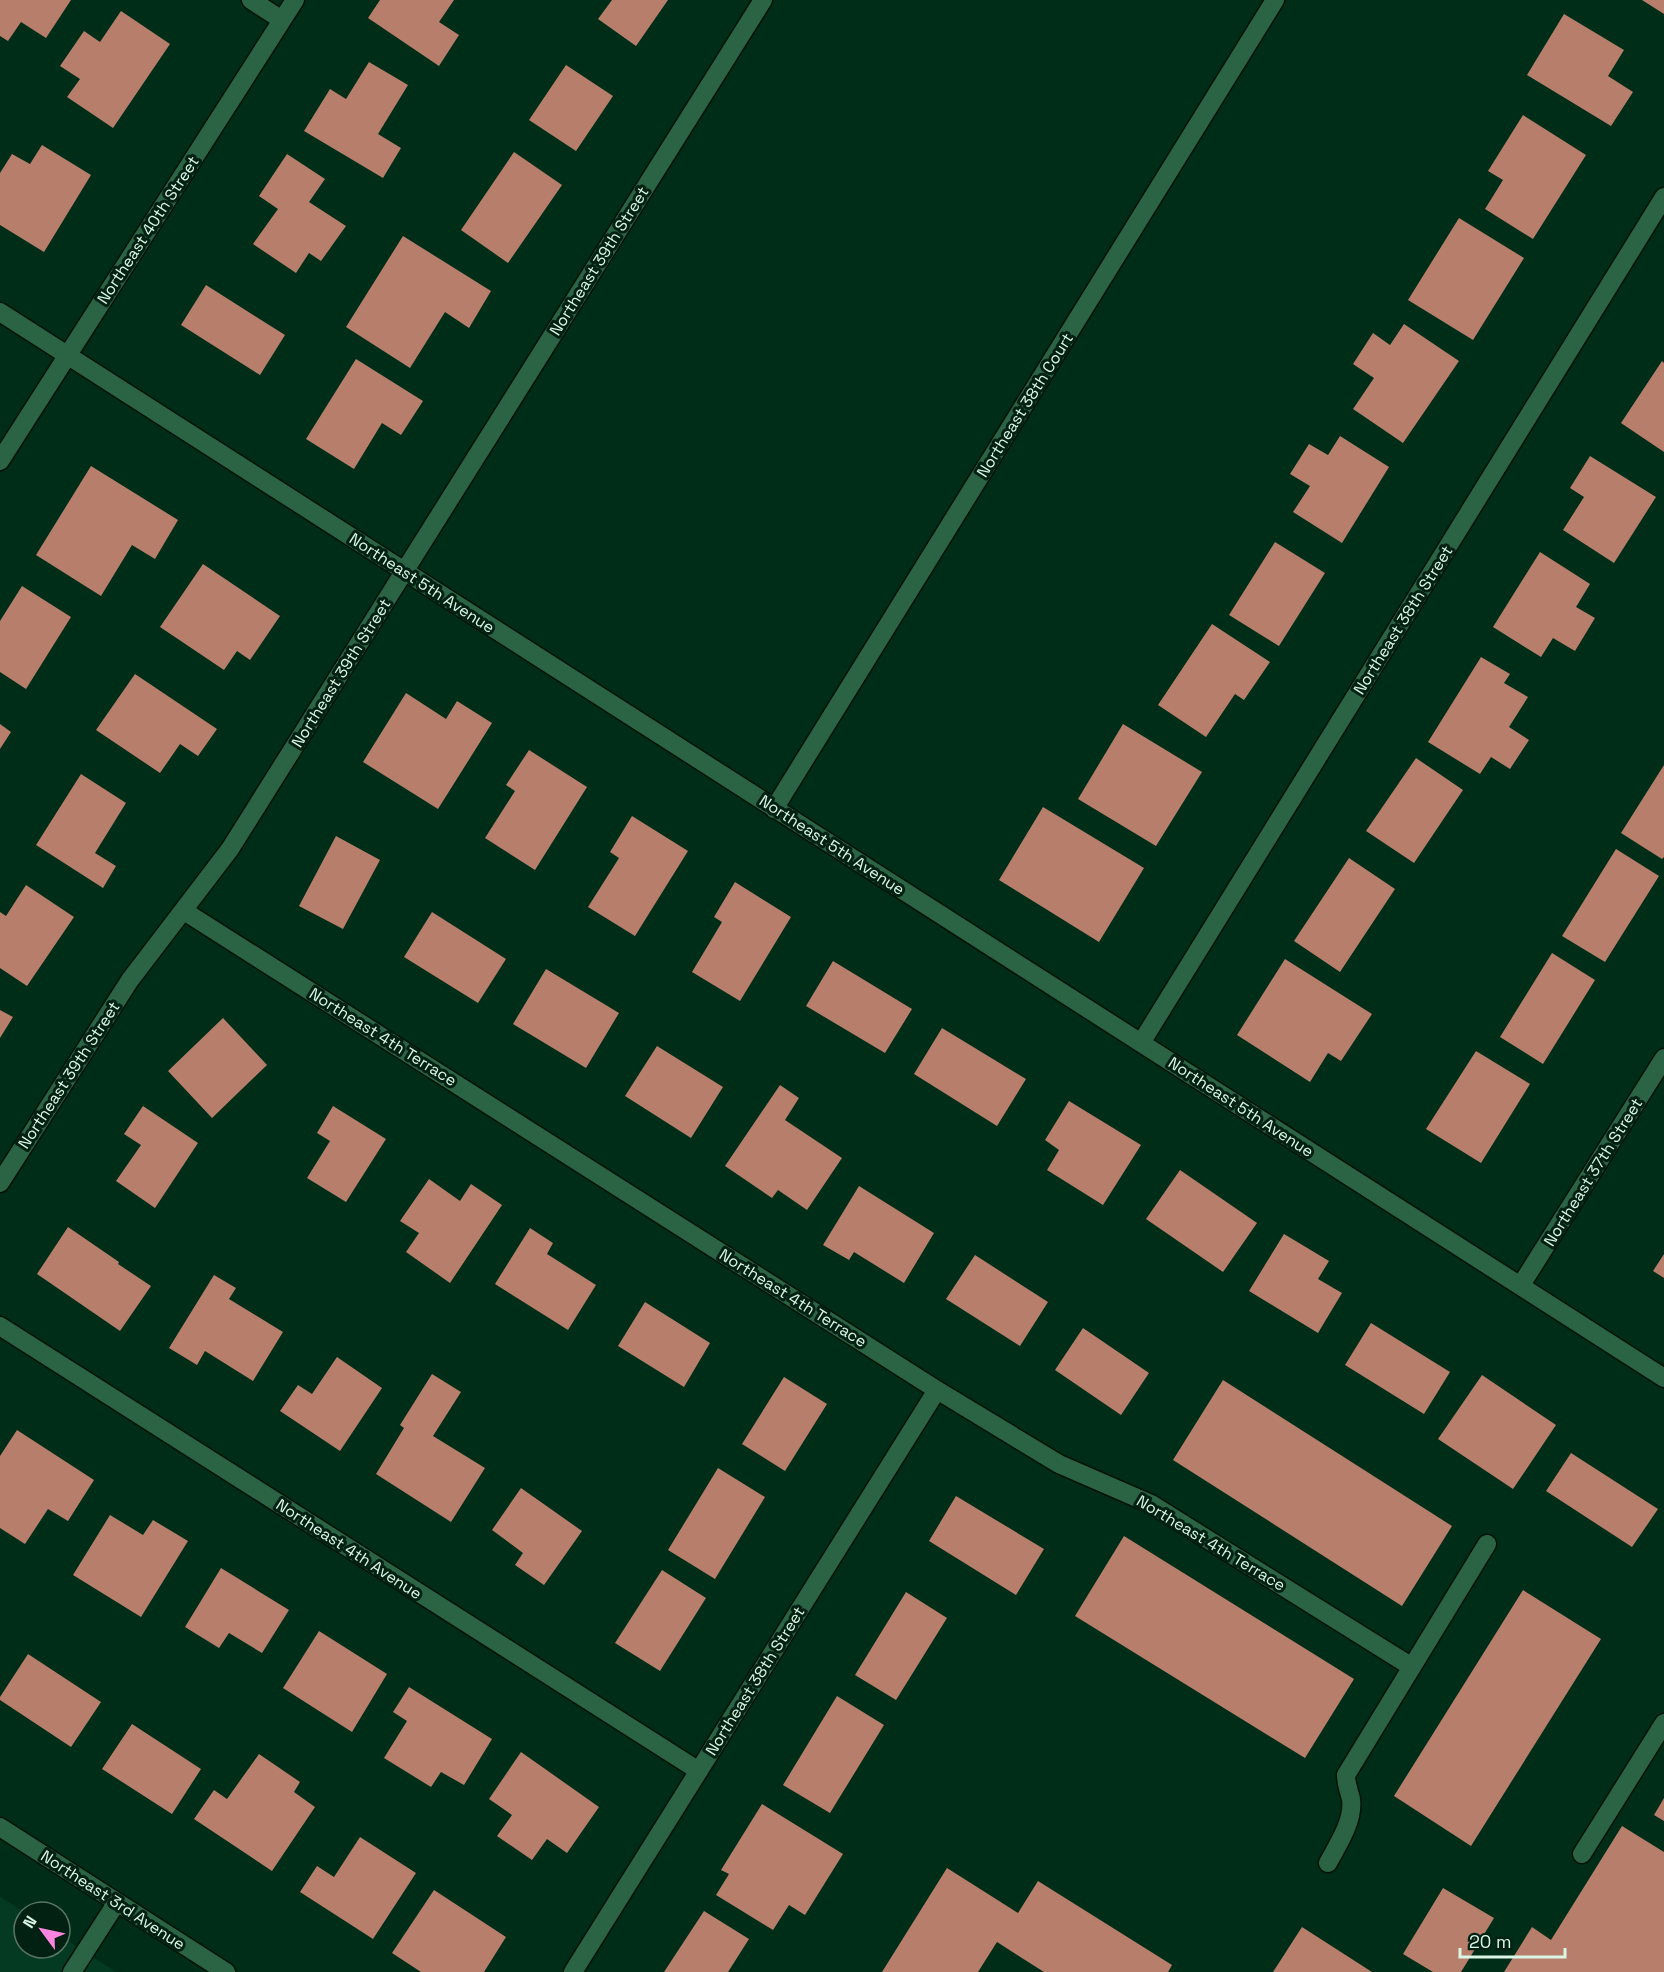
<svg xmlns="http://www.w3.org/2000/svg" width="1664" height="1972" font-family="'Space Grotesk',sans-serif">
<rect width="100%" height="100%" fill="#002d18"/>
<path fill="#043a22" d="M0 1897 24 1912V1948H60V1936L116 1972H0Z"/>
<path fill="#b87e6c" d="M0 0H71L46 38 21 22 8 41 0 36Z
M380 0H454L439 22 459 35 439 66 368 18Z
M612 0H668L636 46 598 19Z
M1642 0H1664V14Z
M121 11 170 44 113 128 67 97 80 79 60 66 84 31 100 42Z
M1564 14 1624 50 1608 76 1633 92 1611 126 1527 75Z
M369 62 408 85 378 134 401 148 383 178 304 131 330 89 346 99Z
M566 65 613 96 576 151 529 120Z
M1523 115 1586 155 1533 239 1485 209 1503 180 1488 171Z
M42 145 91 175 44 252 0 225V173L12 154 30 164Z
M514 152 562 185 508 263 461 230Z
M287 154 325 179 309 202 346 226 321 261 309 253 296 273 253 244 278 209 259 196Z
M1459 218 1524 258 1473 340 1408 300Z
M403 236 491 291 469 328 445 312 410 368 346 327Z
M206 285 285 335 260 375 181 325Z
M1404 324 1459 361 1403 443 1353 409 1374 378 1353 364 1373 333 1390 345Z
M356 359 423 401 401 435 382 423 354 469 306 439Z
M1662 361 1664 363V452L1621 423Z
M1340 436 1389 467 1342 543 1293 512 1310 486 1290 474 1309 444 1328 455Z
M1590 456 1656 497 1614 563 1563 530 1584 497 1570 488Z
M91 466 178 520 155 559 132 545 101 596 36 555Z
M1275 542 1325 573 1279 646 1229 615Z
M1540 552 1590 584 1576 607 1595 618 1575 651 1553 638 1541 657 1493 627Z
M203 564 280 616 250 660 237 651 224 670 160 627Z
M22 586 71 617 26 689 0 672V621Z
M1212 624 1270 662 1244 700 1235 694 1206 737 1158 705Z
M1481 657 1510 674 1504 683 1528 697 1509 727 1529 740 1510 769 1491 757 1480 774 1428 742Z
M135 674 217 729 198 756 180 744 160 773 96 730Z
M406 693 446 719 457 701 492 723 438 809 363 762Z
M0 724 11 732 0 749Z
M1123 724 1202 772 1156 846 1078 799Z
M529 750 587 787 535 870 485 838 515 791 506 785Z
M1416 758 1463 790 1414 863 1366 831Z
M1664 765V857L1662 859 1621 833Z
M81 774 126 803 95 853 116 866 103 888 36 845Z
M1043 807 1144 868 1099 942 999 880Z
M632 816 688 851 635 936 588 907 619 858 610 852Z
M336 836 380 860 343 929 299 906Z
M1616 849 1659 876 1605 962 1562 936Z
M1349 858 1395 889 1340 972 1294 941Z
M735 882 791 917 740 1001 692 972 722 922 714 917Z
M26 885 74 917 27 986 0 968V912L6 916Z
M432 912 506 959 478 1003 404 957Z
M1552 953 1595 980 1543 1064 1500 1037Z
M1285 959 1372 1014 1341 1061 1328 1053 1310 1082 1237 1035Z
M833 961 912 1009 885 1053 806 1006Z
M546 969 619 1013 586 1068 513 1024Z
M0 1010 13 1017 0 1038Z
M223 1018 267 1065 212 1118 168 1071Z
M942 1028 1026 1079 997 1126 914 1074Z
M657 1046 723 1087 691 1138 625 1096Z
M1476 1051 1530 1084 1481 1163 1426 1129Z
M780 1085 799 1098 785 1120 842 1158 807 1210 778 1190 772 1198 725 1166Z
M1069 1101 1141 1145 1103 1205 1047 1170 1059 1150 1045 1140Z
M143 1106 198 1143 155 1208 116 1181 141 1145 124 1134Z
M333 1106 386 1139 346 1202 307 1178 330 1141 317 1133Z
M1180 1170 1257 1223 1223 1272 1146 1219Z
M429 1179 460 1201 471 1184 502 1205 450 1283 406 1252 419 1233 400 1221Z
M859 1186 934 1233 904 1283 854 1252 849 1260 823 1245Z
M68 1227 119 1262 118 1264 151 1286 120 1331 37 1274Z
M530 1228 553 1243 547 1254 596 1285 568 1330 495 1284Z
M1284 1234 1329 1261 1318 1279 1342 1293 1318 1333 1249 1291Z
M1664 1254V1278L1653 1271Z
M975 1255 1048 1302 1020 1346 946 1299Z
M214 1275 236 1288 229 1299 283 1332 253 1381 205 1351 197 1365 169 1348Z
M645 1302 710 1343 684 1387 618 1346Z
M1371 1323 1450 1372 1424 1414 1345 1365Z
M1083 1328 1149 1373 1121 1415 1055 1370Z
M337 1357 382 1388 340 1451 280 1411 298 1385 312 1394Z
M432 1374 461 1392 433 1436 485 1468 451 1522 376 1474 404 1428 400 1425Z
M1482 1375 1556 1425 1513 1489 1438 1439Z
M784 1377 827 1404 785 1471 742 1444Z
M1223 1380 1452 1526 1402 1606 1173 1460Z
M17 1430 94 1480 68 1521 48 1509 25 1544 0 1528V1456Z
M1571 1453 1658 1509 1632 1547 1546 1491Z
M718 1468 765 1497 715 1579 668 1550Z
M521 1488 582 1531 544 1585 515 1565 523 1553 492 1530Z
M956 1496 1044 1549 1016 1595 929 1541Z
M110 1515 143 1535 153 1520 188 1541 141 1617 73 1575Z
M1124 1536 1354 1679 1305 1758 1075 1616Z
M221 1568 289 1610 262 1653 229 1633 219 1648 185 1627Z
M662 1570 706 1598 660 1671 615 1643Z
M1523 1590 1601 1639 1471 1846 1394 1796Z
M906 1592 947 1618 896 1700 855 1675Z
M319 1631 387 1674 352 1732 283 1688Z
M28 1654 101 1702 71 1747 0 1700V1697Z
M409 1687 492 1739 464 1785 441 1772 431 1787 384 1758 407 1721 393 1712Z
M837 1696 884 1725 830 1813 783 1785Z
M132 1724 201 1769 172 1814 102 1769Z
M521 1752 599 1807 567 1853 547 1839 532 1860 497 1836 512 1815 489 1799Z
M259 1754 300 1782 294 1792 315 1807 272 1871 194 1819 214 1790 227 1799Z
M1664 1798V1821L1654 1815Z
M762 1804 843 1854 805 1915 789 1905 773 1930 716 1895 729 1874 721 1870Z
M1622 1826 1664 1852V1972H1504L1532 1927 1551 1940Z
M360 1837 416 1873 373 1939 300 1892 317 1866 334 1877Z
M947 1868 1018 1913 1038 1881 1172 1965 1168 1972H1044L997 1942 978 1972H882Z
M1443 1888 1494 1918 1461 1972H1433L1403 1954Z
M434 1890 506 1937 484 1972H421L392 1953Z
M704 1911 749 1939 728 1972H664Z
M1302 1927 1372 1972H1273Z"/>
<g fill="none" stroke-linecap="round" stroke-linejoin="round">
<defs>
<path id="minor" d="M251 0 282 20
M0 312 1664 1378
M0 461 295 0
M774 809 1275 0
M184 911 937 1390 1059 1464 1151 1504 1412 1667
M1141 1043 1664 197
M0 1183 130 980 230 849 763 0
M1521 1285 1664 1058
M0 1326 699 1771
M0 1827 226 1972
M1582 1854 1664 1723
M1328 1863C1338 1844 1354 1821 1351 1799 1349 1791 1346 1784 1346 1775L1487 1544
M72 1972 117 1902
M573 1972 937 1390"/>
</defs>
<use href="#minor" stroke="#001306" stroke-width="21"/>
<use href="#minor" stroke="#2b6345" stroke-width="18"/>
</g>
<g text-anchor="middle" dominant-baseline="central" stroke-width="6" stroke-linejoin="round" paint-order="stroke">
<g font-size="16" fill="#daf7e5" stroke="#032112">
<text transform="translate(148 230) rotate(-57)">Northeast 40th Street</text>
<text transform="translate(599 261) rotate(-58)">Northeast 39th Street</text>
<text transform="translate(1025 405) rotate(-58)">Northeast 38th Court</text>
<text transform="translate(422 583) rotate(33)">Northeast 5th Avenue</text>
<text transform="translate(1403 620) rotate(-58)">Northeast 38th Street</text>
<text transform="translate(341 673) rotate(-58)">Northeast 39th Street</text>
<text transform="translate(832 845) rotate(33)">Northeast 5th Avenue</text>
<text transform="translate(383 1037) rotate(32)">Northeast 4th Terrace</text>
<text transform="translate(69 1075) rotate(-57)">Northeast 39th Street</text>
<text transform="translate(1241 1107) rotate(33)">Northeast 5th Avenue</text>
<text transform="translate(1593 1172) rotate(-58)">Northeast 37th Street</text>
<text transform="translate(793 1298) rotate(32)">Northeast 4th Terrace</text>
<text transform="translate(1211 1543) rotate(31)">Northeast 4th Terrace</text>
<text transform="translate(349 1549) rotate(33)">Northeast 4th Avenue</text>
<text transform="translate(755 1681) rotate(-58)">Northeast 38th Street</text>
<text transform="translate(113 1900) rotate(33)">Northeast 3rd Avenue</text>
</g>
</g>
<g transform="translate(42 1930) rotate(303)"><circle r="28" fill="#032112" stroke="#597766" stroke-width="1.5"/>
<path d="M0-4.5L10 22L0 15L-10 22Z" fill="#ff85df"/>
<text y="-9" font-size="16" font-weight="bold" text-anchor="middle" fill="#daf7e5">N</text>
</g>
<path d="M1460 1948v9h105v-9" fill="none" stroke="#daf7e5" stroke-width="3"/>
<text x="1469" y="1948" font-size="18" fill="#daf7e5" stroke="#032112" stroke-width="4.5" paint-order="stroke">20 m</text>
</svg>
